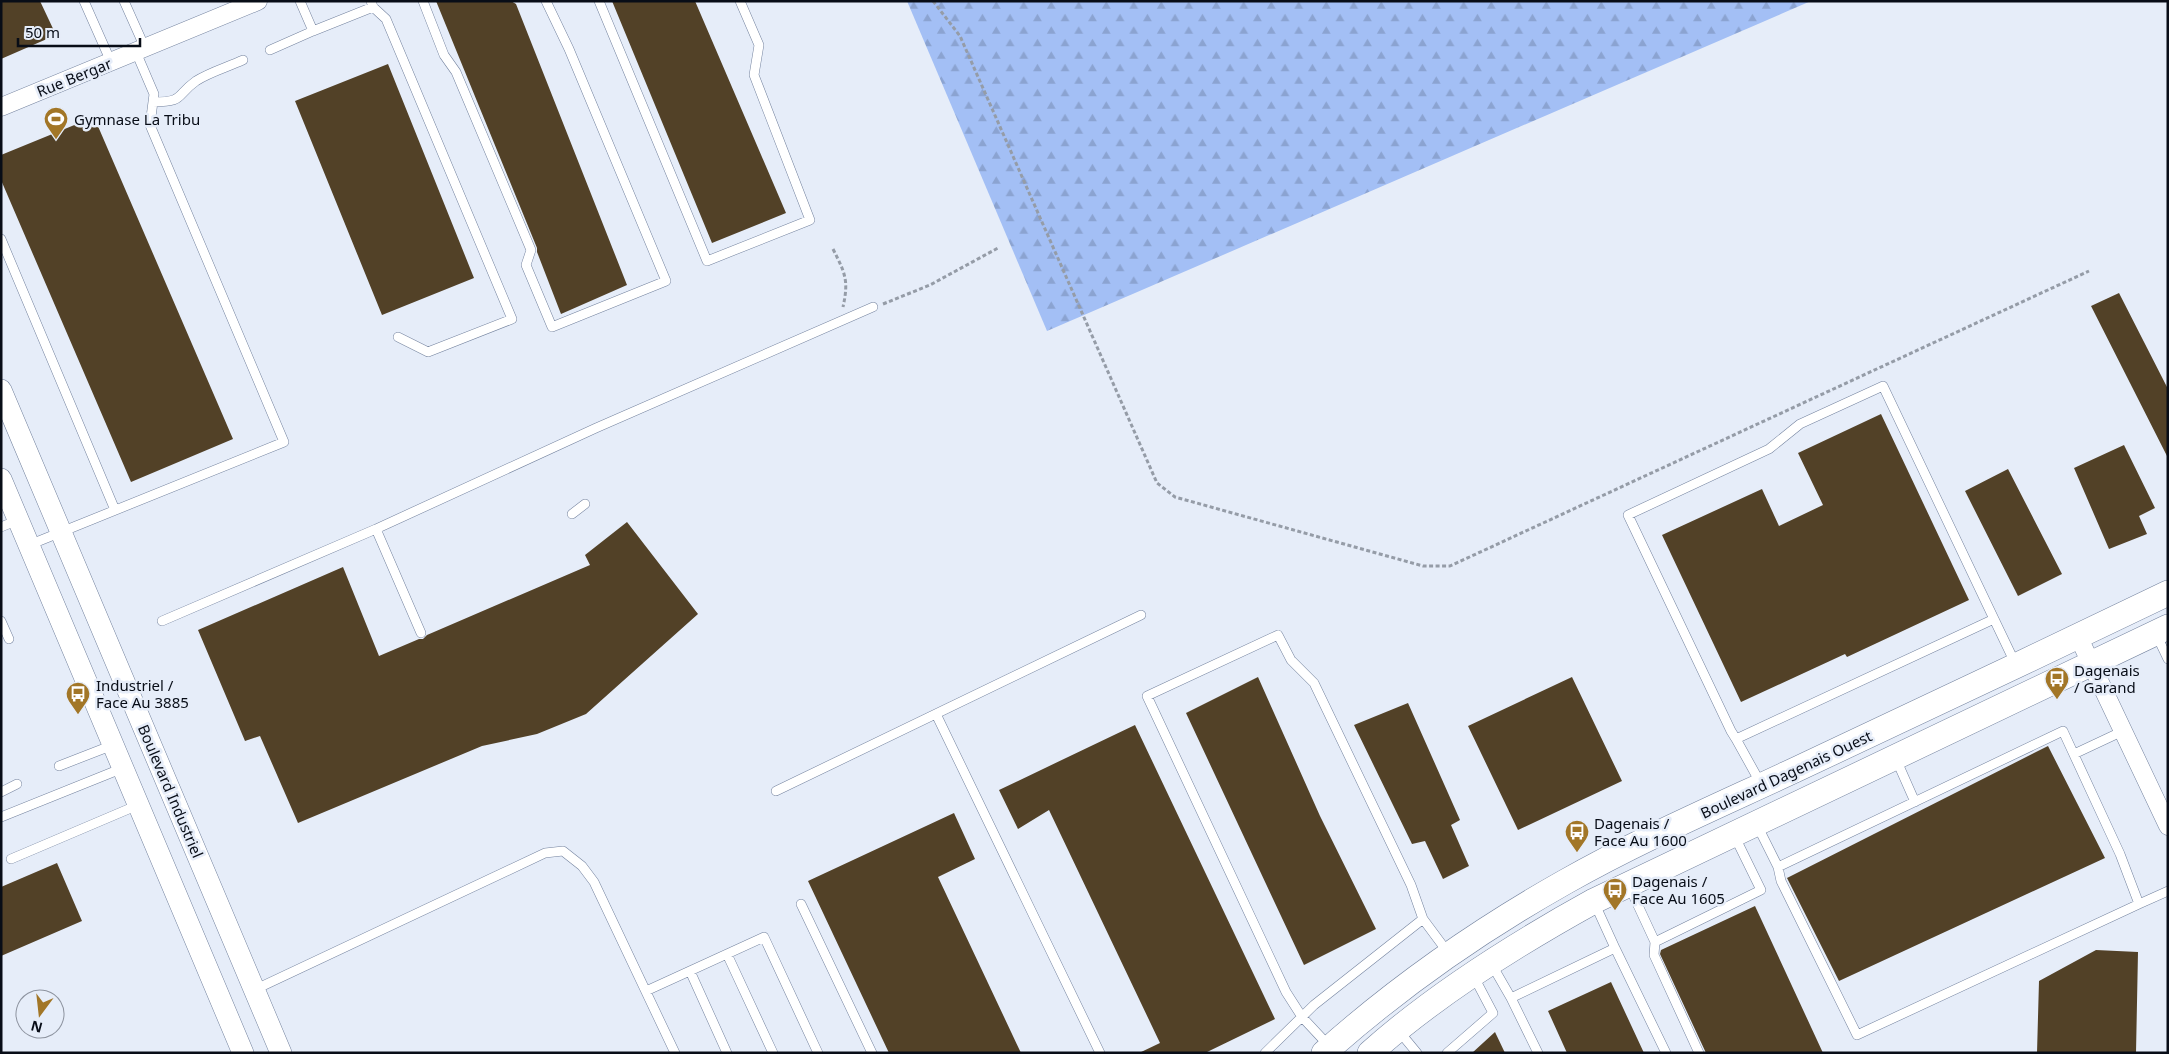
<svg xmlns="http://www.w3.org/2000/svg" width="2169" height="1054" font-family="'Noto Sans',sans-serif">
<defs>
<pattern id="forest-firs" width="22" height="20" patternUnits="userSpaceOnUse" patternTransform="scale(1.25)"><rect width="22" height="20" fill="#a3bff5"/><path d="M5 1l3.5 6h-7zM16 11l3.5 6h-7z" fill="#8ba3d1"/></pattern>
</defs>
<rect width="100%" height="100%" fill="#e6edf9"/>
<path fill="url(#forest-firs)" d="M907 1H1811L1047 331Z"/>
<path fill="#524127" d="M1 1H40L56 35 1 59Z
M436 1H511L516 4 627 285 561 314 537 252V248Z
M612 1H695L786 213 712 243Z
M388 64 474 278 382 315 295 101Z
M94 117 233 439 131 482 1 180V155Z
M2119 293 2168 389V458L2091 306Z
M1881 414 1969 600 1847 657 1845 654 1741 702 1662 535 1762 489 1779 526 1823 505 1798 453Z
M2124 445 2155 508 2139 516 2147 534 2109 549 2074 468Z
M2008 469 2062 574 2018 596 1965 491Z
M627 522 698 614 586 714 537 734 482 746 298 823 260 736 245 741 198 630 343 567 379 656 419 639H423L427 635 590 565 585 555Z
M1258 677 1320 816 1376 929 1304 965 1186 713Z
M1572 677 1622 781 1518 830 1468 726Z
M1408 703 1460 820 1451 825 1469 866 1443 879 1425 841 1412 844 1354 725Z
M1135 725 1275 1019 1205 1053H1139L1160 1043 1049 810 1018 829 999 790Z
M2048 746 2105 858 1839 981 1787 878Z
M954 813 975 859 938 877 1021 1053H889L808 881Z
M57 863 82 921 1 956V887Z
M1755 906 1823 1053H1706L1660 954 1661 950Z
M2096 950 2138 952 2136 1053H2037L2039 981Z
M1611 982 1644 1053H1567L1548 1011Z
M1495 1032 1505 1053H1472Z"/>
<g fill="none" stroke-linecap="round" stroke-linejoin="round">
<defs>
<path id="service" d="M84 1 111 62
M124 1 145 48
M300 1 313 31 373 7 371 1
M423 1 444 55 456 72 531 250 526 265 552 327 666 281 569 49 546 1
M599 1 707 261 810 220 754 75 759 45 740 1
M373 7 386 19 512 319 428 352 398 337
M270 50 313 31
M153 102C185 102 175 96 196 81 210 72 228 67 243 60
M1 239 115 510
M572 514 585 504
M1 527 18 520
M376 529 596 428 873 307
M29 545 284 442 150 125 154 94 136 52
M1 621 9 639
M162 621 376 529 421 633
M2156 634 2168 659
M936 714 1100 1053
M1736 739 1731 731 1628 515 1769 449 1800 424 1883 386 1994 619
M2074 754 2123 731
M1896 759 1915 802
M59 766 113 745
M1761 784 1736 739 1994 619 2016 665
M776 791 1141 615
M1 792 17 784
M1 817 123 768
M1757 825 1778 867 2063 731 2120 854 2139 904 2168 891
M11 859 138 805
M1778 867 1781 881 1857 1035 2139 904
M1629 886 1655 942 1761 890 1735 837
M801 904 872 1053
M1655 942 1654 955 1699 1053
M1615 948 1666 1053
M727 954 773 1053
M1492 965 1511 998 1615 948 1594 902
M690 971 727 1053
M254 990 545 853 563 851 582 866 594 882 675 1053
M646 991 764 937 818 1053
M1511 998 1538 1053
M1398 1030 1417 1053
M1330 1047 1302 1017 1286 992 1147 696 1278 635 1291 660 1314 683 1411 885 1423 919
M1265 1053 1314 1005 1423 919 1449 954
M1447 1053 1493 1013 1473 975"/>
<path id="minor" d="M1 107 258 1
M2078 636 2168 826"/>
<path id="tertiary" d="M1 390 281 1053
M1 479 243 1053"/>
<path id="secondary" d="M1324 1053C1398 987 1478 931 1565 882 1639 840 1718 806 1795 770 1920 711 2044 653 2168 593
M1370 1053C1437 993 1516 944 1594 901L2168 627"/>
</defs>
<use href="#service" stroke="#73829e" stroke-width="10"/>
<use href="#minor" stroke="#73829e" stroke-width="19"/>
<use href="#tertiary" stroke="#73829e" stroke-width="22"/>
<use href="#secondary" stroke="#73829e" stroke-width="26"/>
<path stroke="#959ca7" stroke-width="3" stroke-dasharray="4 2.5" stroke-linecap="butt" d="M933 1 960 36 1157 483 1175 497 1423 566H1450L2089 271
M833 249C845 273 849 280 843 307
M883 304 930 285 998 248"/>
<use href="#service" stroke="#fff" stroke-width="9"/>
<use href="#minor" stroke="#fff" stroke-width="18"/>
<use href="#tertiary" stroke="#fff" stroke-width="21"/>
<use href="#secondary" stroke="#fff" stroke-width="25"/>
</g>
<defs>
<symbol id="stadium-pin" viewBox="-11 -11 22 30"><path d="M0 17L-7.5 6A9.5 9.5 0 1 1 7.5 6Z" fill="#a27627" stroke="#e6edf9"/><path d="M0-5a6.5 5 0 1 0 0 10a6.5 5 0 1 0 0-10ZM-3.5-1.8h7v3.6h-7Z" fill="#fff"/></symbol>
<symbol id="bus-pin" viewBox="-11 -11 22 30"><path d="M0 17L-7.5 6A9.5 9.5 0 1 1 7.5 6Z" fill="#a27627" stroke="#e6edf9"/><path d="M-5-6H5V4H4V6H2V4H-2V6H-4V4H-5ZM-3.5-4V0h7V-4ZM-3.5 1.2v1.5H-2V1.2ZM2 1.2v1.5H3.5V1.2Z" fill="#fff"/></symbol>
</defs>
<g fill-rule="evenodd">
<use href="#stadium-pin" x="42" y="105" width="28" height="38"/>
<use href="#bus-pin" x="2043" y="665" width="28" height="38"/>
<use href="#bus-pin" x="64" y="680" width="28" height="38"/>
<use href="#bus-pin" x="1563" y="818" width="28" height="38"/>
<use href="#bus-pin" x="1601" y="876" width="28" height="38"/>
</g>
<g text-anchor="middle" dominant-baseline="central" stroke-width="5" stroke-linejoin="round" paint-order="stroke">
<g font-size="15" fill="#080d17" stroke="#e6edf9">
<text transform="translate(74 77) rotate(-22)">Rue Bergar</text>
<text transform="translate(1786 774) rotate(-25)">Boulevard Dagenais Ouest</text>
<text transform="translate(171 791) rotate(67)">Boulevard Industriel</text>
</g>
<g font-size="15" fill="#080d17" stroke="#e6edf9" text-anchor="start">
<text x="74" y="119">Gymnase La Tribu</text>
<text x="2074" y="670">Dagenais<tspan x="2074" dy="17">/ Garand</tspan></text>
<text x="96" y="685">Industriel /<tspan x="96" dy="17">Face Au 3885</tspan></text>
<text x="1594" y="823">Dagenais /<tspan x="1594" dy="17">Face Au 1600</tspan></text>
<text x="1632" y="881">Dagenais /<tspan x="1632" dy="17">Face Au 1605</tspan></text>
</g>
</g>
<rect width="2169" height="1054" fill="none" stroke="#080d17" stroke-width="5"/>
<g transform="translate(40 1014) rotate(195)"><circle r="24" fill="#e6edf9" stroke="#8d939f"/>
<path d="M0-4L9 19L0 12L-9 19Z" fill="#a27627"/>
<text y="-8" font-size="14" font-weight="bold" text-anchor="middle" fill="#080d17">N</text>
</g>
<path d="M18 38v8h122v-8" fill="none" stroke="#080d17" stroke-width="2.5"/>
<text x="25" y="38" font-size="15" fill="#080d17" stroke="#e6edf9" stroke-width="4" paint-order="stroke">50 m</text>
</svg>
